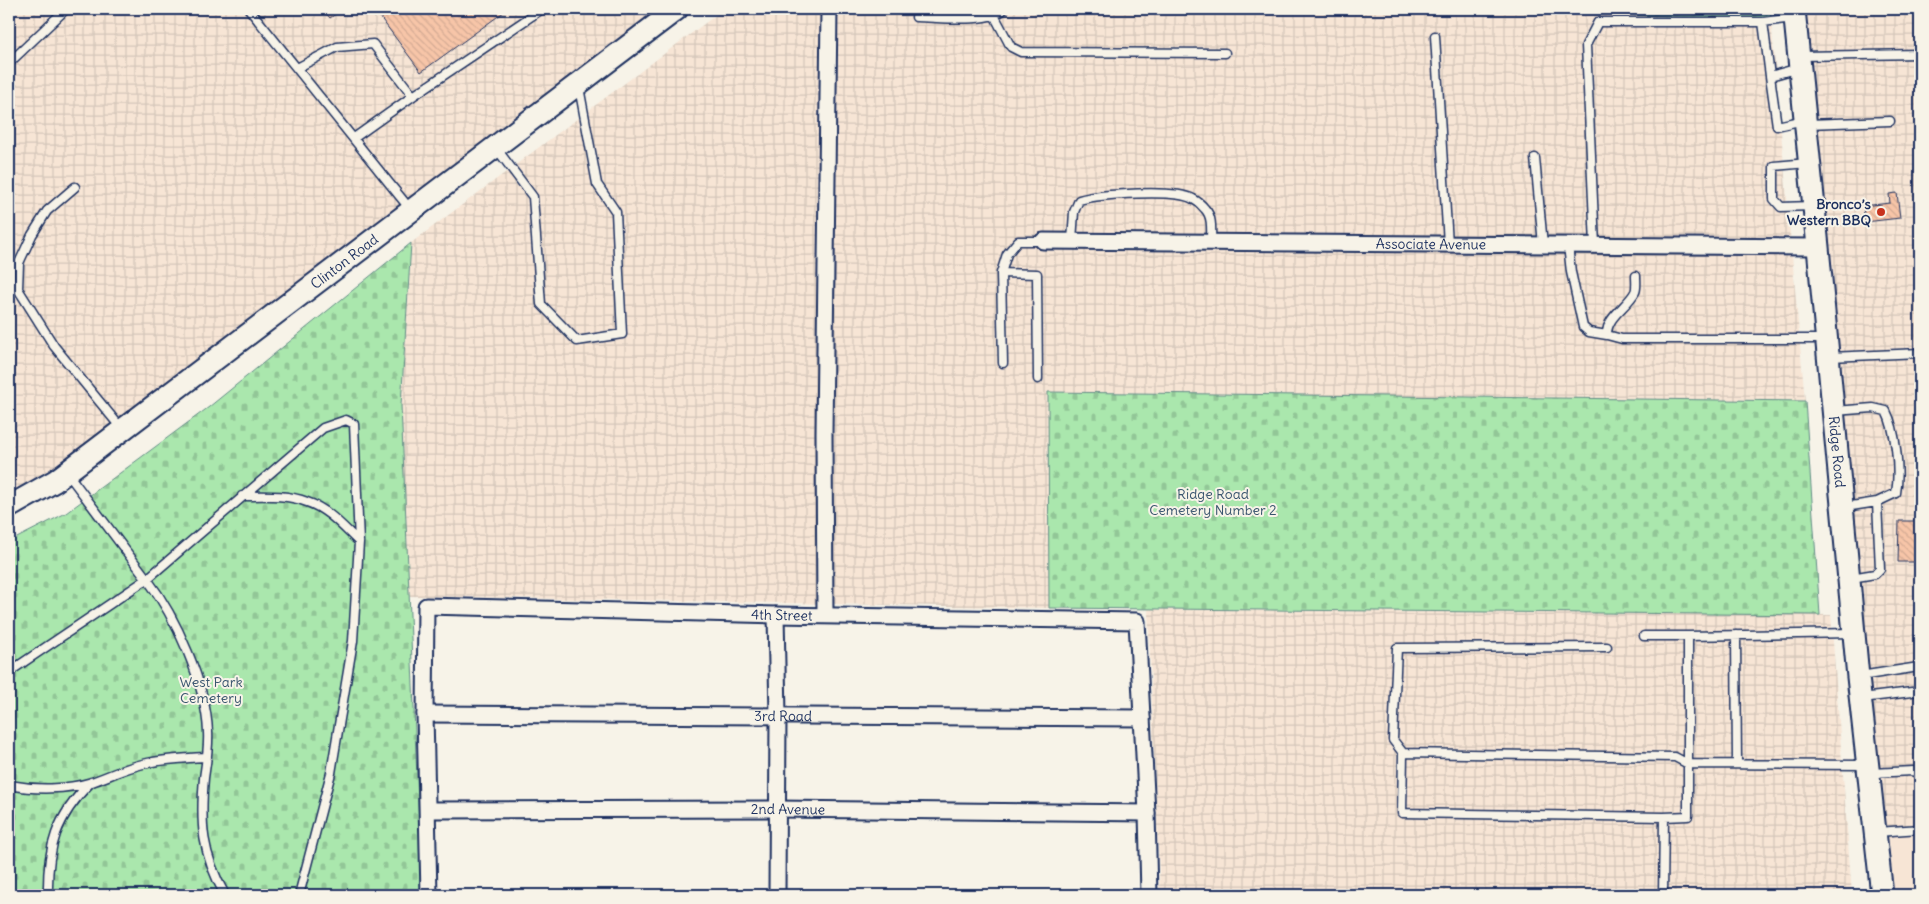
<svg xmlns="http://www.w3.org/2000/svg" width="1929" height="904" font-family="Delius,sans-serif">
<defs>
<pattern id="industrial-grid" width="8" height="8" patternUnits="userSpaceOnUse" patternTransform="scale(1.25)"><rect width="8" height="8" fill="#f7e5d5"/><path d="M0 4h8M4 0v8" fill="none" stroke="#d3c5b9"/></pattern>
<pattern id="cemetery-stones" width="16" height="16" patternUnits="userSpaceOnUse" patternTransform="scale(1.25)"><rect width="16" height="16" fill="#aae7ad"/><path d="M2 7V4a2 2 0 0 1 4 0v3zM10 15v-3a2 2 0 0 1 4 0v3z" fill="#92c697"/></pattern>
<pattern id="building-back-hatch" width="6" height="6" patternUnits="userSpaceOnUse" patternTransform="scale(1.25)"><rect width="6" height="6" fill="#f7c5a8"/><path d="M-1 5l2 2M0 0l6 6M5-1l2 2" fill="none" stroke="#d3aa93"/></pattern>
</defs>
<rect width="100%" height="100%" fill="#f7f3e8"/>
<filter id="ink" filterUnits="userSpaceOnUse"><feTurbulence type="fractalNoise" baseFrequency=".02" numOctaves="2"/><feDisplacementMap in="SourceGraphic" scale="10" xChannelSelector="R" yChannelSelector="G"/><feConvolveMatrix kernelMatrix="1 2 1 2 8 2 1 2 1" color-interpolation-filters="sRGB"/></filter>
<g filter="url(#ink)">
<path fill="#f7e5d5" d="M1875 832 1920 833V895H1882Z"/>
<path fill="url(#industrial-grid)" d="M9 9H661L54 467 9 493Z
M724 9H1270L1497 11 1771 19 1805 401 1049 392V608L409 596 401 405 411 243Z
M1794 9H1920V833L1875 832Z
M1148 609 1831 615 1852 895H1160Z"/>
<path fill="url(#cemetery-stones)" stroke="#628b86" d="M1270 9H1770L1771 19 1497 11Z
M411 243 401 405 422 895H9V542L66 513 209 407Z
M1048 392 1805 401 1820 615 1049 608Z"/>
<path fill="url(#building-back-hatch)" stroke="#1b2f5e" d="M322 9H343L330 18Z
M374 9H508L421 72Z
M1897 193 1900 218 1865 222 1863 206 1890 203 1889 194Z
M1899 521H1920V562H1898Z"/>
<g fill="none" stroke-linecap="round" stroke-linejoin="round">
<defs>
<path id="lane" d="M249 9 410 209
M994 15 1011 47 1021 52 1225 53
M916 17C937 17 989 24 1004 9
M1793 18 1763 22 1770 76 1799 68
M1435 36 1448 244
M1801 56 1920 54
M9 63 66 9
M297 68 337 47 373 44 413 96
M1770 76 1777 126 1804 120
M1808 124 1890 121
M354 138 413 96 542 9
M496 148 533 197 541 304 577 341 622 334 616 212 597 184 579 87
M1535 158 1543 245
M1808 163 1774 166V199L1781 207 1812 206
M75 187 47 211 32 235 19 263 18 289 54 346 121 428
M1072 241 1074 212 1079 200C1100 194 1176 189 1193 199 1197 201 1202 205 1205 209 1213 217 1211 231 1211 242
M1568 245 1571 272 1583 327 1589 332 1607 335
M1595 245 1586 45 1598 22H1763
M1001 273 1037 274 1038 379
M1636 276C1636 281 1637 288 1635 292 1627 307 1606 317 1607 335L1622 339H1825
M1830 357 1920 353
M1003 363 1001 273 1007 254 1018 241H1043
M1835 411 1873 408 1886 411C1896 430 1900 471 1896 493L1877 502 1845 507
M242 496C263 496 286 494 307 502 328 509 343 527 359 542
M1851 578 1875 574 1880 569 1877 502
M1852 633 1688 636V764L1867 765
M1736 635 1737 764
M1644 636H1688
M9 672 147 579 68 474
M1860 676 1919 667
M1862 698 1920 691
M1403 753 1393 740 1397 648 1607 647
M1871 773 1913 771 1920 775
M9 785C35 790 66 790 92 782 109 776 125 768 143 764 164 759 186 758 207 757
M1877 832 1920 829
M48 895C47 847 56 817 91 782
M225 895C202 854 200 824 204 778 206 763 209 748 208 732 206 684 176 617 147 579L323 428 346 420 354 424 359 542 353 641 331 773 299 895
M1663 895 1664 817 1688 816V764L1675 757 1403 753 1402 813 1664 817"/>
<g id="street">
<path id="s1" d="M1043 241 1818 247"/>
<path d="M776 615 778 716 777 895"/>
<path d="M825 615 824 433 829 9"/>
<path id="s2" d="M425 714 1142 718"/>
<path id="s3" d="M428 810 778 809 1147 813"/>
<path id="s4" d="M429 895 425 714 426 606 776 615 1137 621 1147 813 1149 895"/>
</g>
<g id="secondary">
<path id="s5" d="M1794 9 1818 247 1858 677 1882 895"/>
<path id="s6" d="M9 507 55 481 677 9"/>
</g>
</defs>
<use href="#lane" stroke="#1b2f5e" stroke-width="11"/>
<use href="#street" stroke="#1b2f5e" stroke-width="19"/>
<use href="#secondary" stroke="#1b2f5e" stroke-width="25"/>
<use href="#lane" stroke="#f7f3e8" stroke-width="8"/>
<use href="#street" stroke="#f7f3e8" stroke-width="15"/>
<use href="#secondary" stroke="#f7f3e8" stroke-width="21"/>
</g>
</g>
<circle fill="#c8321e" stroke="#f7f3e8" stroke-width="2" cx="1881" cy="212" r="5"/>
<g text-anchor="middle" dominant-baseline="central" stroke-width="4" stroke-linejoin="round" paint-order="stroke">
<g font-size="14" font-weight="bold" fill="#1b2f5e" stroke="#f7f3e8" text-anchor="end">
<text x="1871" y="204">Bronco’s<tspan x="1871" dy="16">Western BBQ</tspan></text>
</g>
<g font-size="14" fill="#1b2f5e" stroke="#f7f3e8">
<text stroke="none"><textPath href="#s1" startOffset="388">Associate Avenue</textPath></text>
<text stroke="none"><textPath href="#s6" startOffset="416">Clinton Road</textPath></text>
<text stroke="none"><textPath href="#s5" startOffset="445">Ridge Road</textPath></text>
<text stroke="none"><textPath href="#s4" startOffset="645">4th Street</textPath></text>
<text stroke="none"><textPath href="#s2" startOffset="358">3rd Road</textPath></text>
<text stroke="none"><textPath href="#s3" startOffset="360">2nd Avenue</textPath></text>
</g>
<g font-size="14" fill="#38546e" stroke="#f7f3e8">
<text x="1213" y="494">Ridge Road<tspan x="1213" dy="16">Cemetery Number 2</tspan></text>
<text x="211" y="682">West Park<tspan x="211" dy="16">Cemetery</tspan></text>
</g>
</g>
<rect width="1929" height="904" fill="none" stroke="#f7f3e8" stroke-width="30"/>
<rect x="15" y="15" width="1899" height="874" fill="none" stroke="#1b2f5e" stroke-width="2" filter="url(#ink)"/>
</svg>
